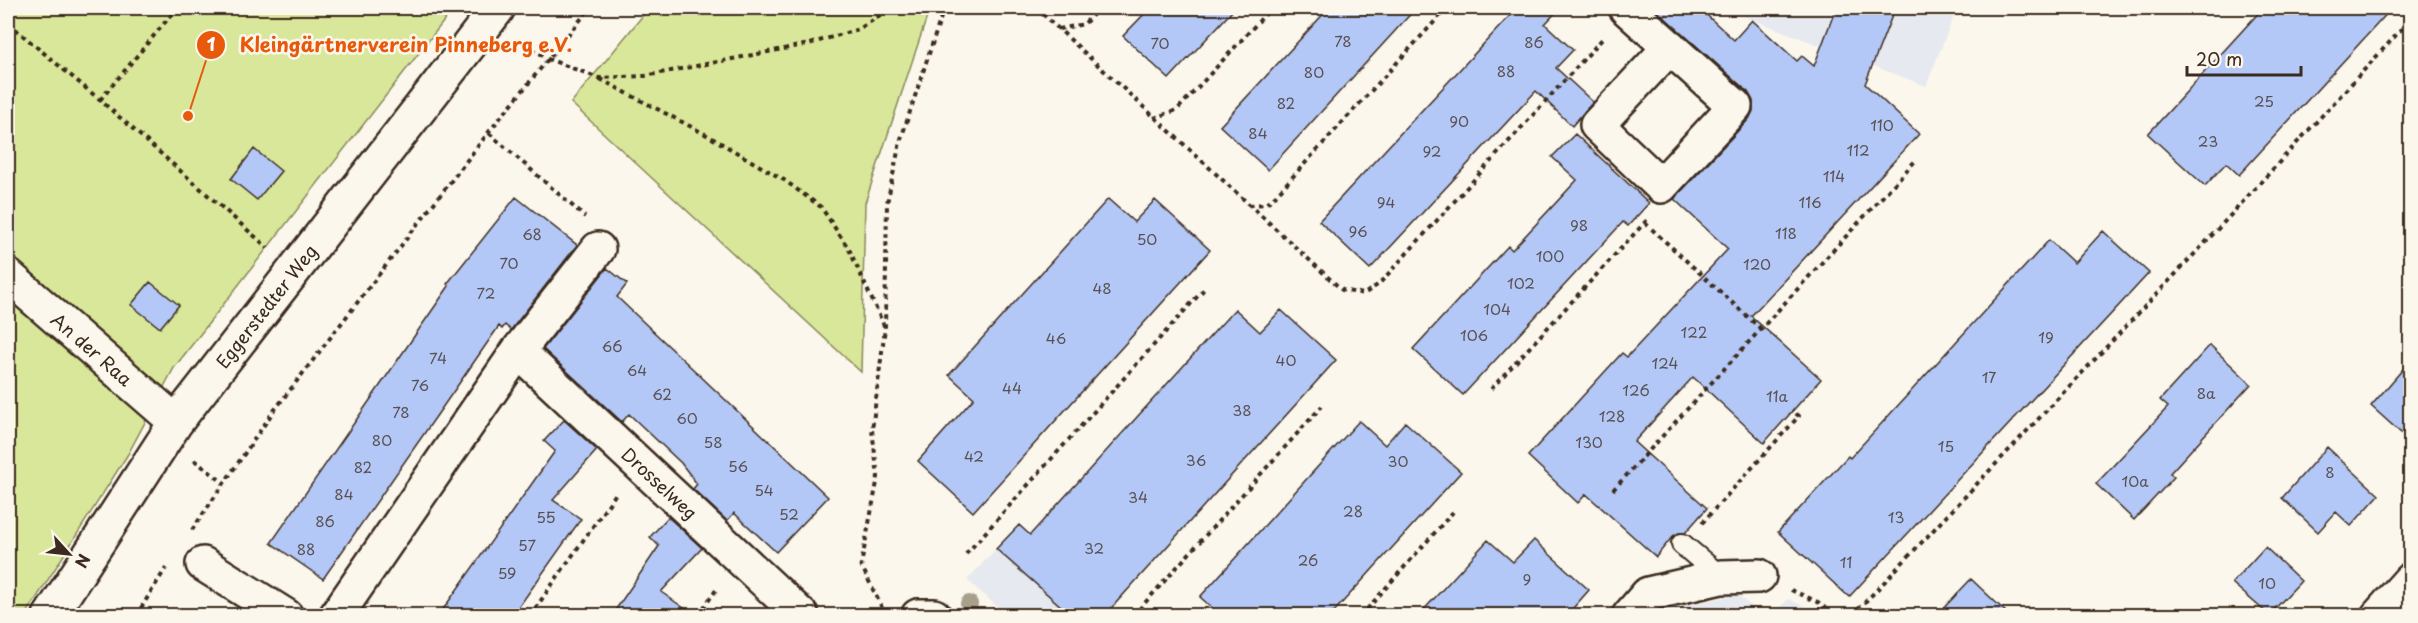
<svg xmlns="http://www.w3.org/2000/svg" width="2418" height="623" font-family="'Playpen Sans',sans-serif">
<rect width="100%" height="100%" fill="#fbf7ec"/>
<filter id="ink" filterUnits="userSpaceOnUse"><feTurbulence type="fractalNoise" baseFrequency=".0167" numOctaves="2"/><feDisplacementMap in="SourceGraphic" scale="12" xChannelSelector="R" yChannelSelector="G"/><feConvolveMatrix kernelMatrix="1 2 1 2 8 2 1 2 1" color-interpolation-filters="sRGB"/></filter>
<g filter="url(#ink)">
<path fill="#e6e9ef" d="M1741 8H1957L1926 86 1738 14Z
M996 549 1071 615H1007L967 580Z
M1737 594 1761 615H1672L1666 610Z
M1788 599 1815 611 1811 615H1772Z"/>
<path fill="#d9e79a" stroke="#8a885c" stroke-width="1.5" d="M8 8H454L174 368 128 454 25 616 8 615Z
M649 8H930L865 203 861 372 571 103Z"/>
<path fill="#b4c8f7" stroke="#3b2a1e" stroke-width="1.5" d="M1150 8H1235L1169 79 1123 36Z
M1329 8H1416L1268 170 1220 126Z
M1517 8H1560L1545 24 1573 50 1556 68 1593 102 1572 126 1536 91 1370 269 1319 221Z
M1654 8H1699L1734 40 1752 20 1797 61 1802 56 1814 66 1836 8H1895L1865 84 1919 134 1751 316 1821 379 1764 443 1693 377 1634 442 1707 508 1685 533H1679L1673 536 1656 557 1586 494 1578 503 1528 456 1622 353 1627 357 1728 249 1674 199 1749 119 1753 111V101L1748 92Z
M2263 8H2392L2239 175 2226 163 2205 186 2148 134Z
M1575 134 1649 203 1628 226 1623 222 1463 395 1413 349 1508 246 1512 250 1577 180 1552 157Z
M254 149 281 171 257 200 231 179Z
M516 197 577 245 511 330 505 325 502 329 499 326 323 579 271 543 449 286 447 284Z
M1108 199 1134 222 1155 200 1210 250 973 512 918 461 974 398 949 375Z
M2103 231 2149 273 1849 597 1778 532 1848 456 1850 458 2049 240 2074 263Z
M607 268 627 284 617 297 828 497 776 552 734 513 727 521 693 489 697 484 681 463 629 414 622 422 543 349Z
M150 282 179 305 160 328 131 305Z
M1235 309 1260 332 1281 310 1336 360 1105 615H1071L996 549 1019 525 1030 535Z
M2210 345 2251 384 2170 473 2174 477 2134 520 2096 484 2168 407 2160 400Z
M2410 361V441L2371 406Z
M564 420 597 450 553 500 581 519 513 615H439L555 451 544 441Z
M1359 421 1385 445 1405 422 1461 472 1331 615H1220L1200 597Z
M2327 447 2379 495 2351 526 2336 512 2318 532 2282 498Z
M668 517 702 548 661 592 694 615H612L659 546 650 537Z
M1488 540 1513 562 1534 540 1589 590 1567 615H1419Z
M2265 547 2301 581 2269 615 2232 583Z
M1971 579 2009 615H1937Z"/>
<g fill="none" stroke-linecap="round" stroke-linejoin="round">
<defs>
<path id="service" d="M1682 544 1721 577"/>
<path id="minor" d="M1626 8 1735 106 1661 186 1597 125 1670 47
M8 276 176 422
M518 351 802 616
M203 564 286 616
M50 616 176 422 498 8
M336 616 518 351 598 249
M918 616H934
M1629 616 1648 594 1721 577 1759 576
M2378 616 2410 580"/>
</defs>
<use href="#service" stroke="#3b2a1e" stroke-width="24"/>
<use href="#minor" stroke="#3b2a1e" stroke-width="38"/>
<path stroke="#3b2a1e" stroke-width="4" stroke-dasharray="4.5 4.5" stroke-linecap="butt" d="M1036 8 1342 290 1364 294 1379 284 1604 37
M8 23 100 100 268 248
M1059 29 1084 24 1099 8
M516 40 548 59 599 78 645 76 809 44 859 29 892 8
M600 79 705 134 784 180 821 207 849 249 884 326
M100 100 177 8
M1154 118 1177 110 1271 8
M489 133 585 217
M1249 205 1266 204 1276 195 1447 8
M1645 223 1761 329
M1491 389 1648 219
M194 460 224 483
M1613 490 1917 159
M1702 523 1799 416 1793 411
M192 530 273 412 488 133 590 8
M966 554 1205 288
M1791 590 1818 602 1834 616
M882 608 861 565 878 477 872 430 885 328 887 203 900 142 944 8
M136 616 166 568
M530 616 617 492
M698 616 718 587
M1133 616 1322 406
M1361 616 1453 512
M1852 616 2203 245 2410 20"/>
<use href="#service" stroke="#fbf7ec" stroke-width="20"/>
<use href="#minor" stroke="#fbf7ec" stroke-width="33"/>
</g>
<circle fill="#a7a08c" cx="969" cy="604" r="9"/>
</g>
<g text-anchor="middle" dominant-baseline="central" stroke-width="5" stroke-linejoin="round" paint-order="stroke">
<g font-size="15" fill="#595254">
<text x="1343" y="40">78</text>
<text x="1534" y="41">86</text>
<text x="1160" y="42">70</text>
<text x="1506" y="70">88</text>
<text x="1314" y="71">80</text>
<text x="2264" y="100">25</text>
<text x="1286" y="102">82</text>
<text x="1459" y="120">90</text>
<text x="1882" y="124">110</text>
<text x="1258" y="132">84</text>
<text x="2208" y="140">23</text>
<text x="1858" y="149">112</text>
<text x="1432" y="150">92</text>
<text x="1834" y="175">114</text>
<text x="1386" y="201">94</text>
<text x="1810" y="201">116</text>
<text x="1579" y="224">98</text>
<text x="1358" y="230">96</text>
<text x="1786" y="232">118</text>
<text x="532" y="233">68</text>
<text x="1147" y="238">50</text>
<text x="1550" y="255">100</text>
<text x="509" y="262">70</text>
<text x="1757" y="263">120</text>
<text x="1521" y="282">102</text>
<text x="1102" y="287">48</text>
<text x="486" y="292">72</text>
<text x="1497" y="308">104</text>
<text x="1694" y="331">122</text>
<text x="1474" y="334">106</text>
<text x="2046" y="336">19</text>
<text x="1056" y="337">46</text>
<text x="612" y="345">66</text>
<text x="438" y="357">74</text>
<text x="1286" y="359">40</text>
<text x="1665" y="362">124</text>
<text x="637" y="369">64</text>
<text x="1989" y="376">17</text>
<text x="420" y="384">76</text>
<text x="1012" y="387">44</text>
<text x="1636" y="389">126</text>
<text x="2206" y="392">8a</text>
<text x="662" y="393">62</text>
<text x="1777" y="395">11a</text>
<text x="1242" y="409">38</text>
<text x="401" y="411">78</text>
<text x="1612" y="415">128</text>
<text x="687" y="417">60</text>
<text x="382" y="439">80</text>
<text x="713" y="441">58</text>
<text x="1589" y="441">130</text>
<text x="1946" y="445">15</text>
<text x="974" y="455">42</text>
<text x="1196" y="459">36</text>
<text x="1398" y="460">30</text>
<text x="738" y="465">56</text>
<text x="363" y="466">82</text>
<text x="2330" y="471">8</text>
<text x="2135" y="480">10a</text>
<text x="764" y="489">54</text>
<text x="344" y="493">84</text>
<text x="1138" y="496">34</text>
<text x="1353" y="510">28</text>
<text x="789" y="513">52</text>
<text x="546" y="516">55</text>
<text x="1896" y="516">13</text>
<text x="325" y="520">86</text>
<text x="527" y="544">57</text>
<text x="1094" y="547">32</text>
<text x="306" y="548">88</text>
<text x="1308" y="559">26</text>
<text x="1846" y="561">11</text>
<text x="507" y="572">59</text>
<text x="1527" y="578">9</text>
<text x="2267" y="582">10</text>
</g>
<g font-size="18" fill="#3b2a1e" stroke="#fbf7ec">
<text transform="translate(266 306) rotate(-52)">Eggerstedter Weg</text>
<text transform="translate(92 349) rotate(41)">An der Raa</text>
<text transform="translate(660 483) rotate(43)">Drosselweg</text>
</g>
</g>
<path fill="none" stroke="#e8590c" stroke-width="2" d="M188 116L211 45"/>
<g fill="#e8590c" stroke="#fbf7ec" stroke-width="2">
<circle cx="188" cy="116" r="6"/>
<circle cx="211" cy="45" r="15"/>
</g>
<g font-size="18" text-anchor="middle" font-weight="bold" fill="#fff">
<text x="211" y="51">1</text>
</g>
<g font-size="20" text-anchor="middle" font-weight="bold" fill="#e8590c" stroke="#fbf7ec" stroke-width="5" stroke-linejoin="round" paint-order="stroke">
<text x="406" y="52">Kleingärtnerverein Pinneberg e.V.</text>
</g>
<rect width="2418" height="623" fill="none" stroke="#fbf7ec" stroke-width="30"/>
<rect x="15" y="15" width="2388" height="593" fill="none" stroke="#3b2a1e" stroke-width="2" filter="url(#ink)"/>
<g transform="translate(69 554) rotate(117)" stroke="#fbf7ec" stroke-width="4.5" paint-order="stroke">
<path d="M0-4.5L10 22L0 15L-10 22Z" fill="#3b2a1e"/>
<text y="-9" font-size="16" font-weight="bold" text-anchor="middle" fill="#3b2a1e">N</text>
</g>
<path d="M2187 66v9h114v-9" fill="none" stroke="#3b2a1e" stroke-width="3"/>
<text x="2196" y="66" font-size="18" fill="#3b2a1e" stroke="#fbf7ec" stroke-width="4.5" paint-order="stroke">20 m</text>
</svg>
